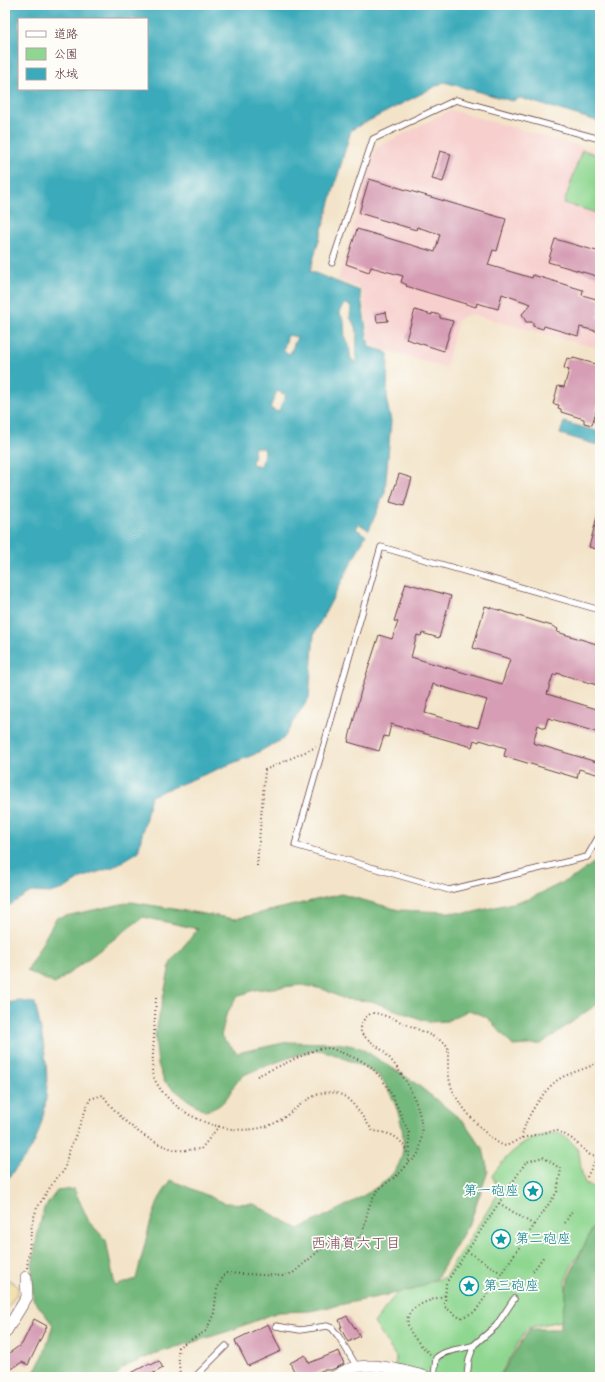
<svg xmlns="http://www.w3.org/2000/svg" width="605" height="1382" font-family="'Architects Daughter','Klee One',sans-serif">
<rect width="100%" height="100%" fill="#fdfcf7"/>
<filter id="ink" filterUnits="userSpaceOnUse"><feTurbulence type="fractalNoise" baseFrequency=".025" numOctaves="2"/><feDisplacementMap in="SourceGraphic" scale="8" xChannelSelector="R" yChannelSelector="G"/><feConvolveMatrix kernelMatrix="1 2 1 2 8 2 1 2 1" color-interpolation-filters="sRGB"/></filter>
<filter id="wash" filterUnits="userSpaceOnUse"><feTurbulence type="fractalNoise" baseFrequency=".012" numOctaves="4" result="noise"/><feDisplacementMap in="SourceGraphic" scale="16" xChannelSelector="R" yChannelSelector="G"/><feGaussianBlur stdDeviation="0.9" result="paint"/><feColorMatrix in="noise" values="0 0 0 0 0 0 0 0 0 0 0 0 0 0 0 0 0 1.4 0 .05"/><feComposite in="paint" operator="in"/></filter>
<g filter="url(#wash)">
<rect width="100%" height="100%" fill="#f3e4c9"/>
<path fill="#f7d0ce" d="M451 110 600 152V349L470 314 458 319 446 368 371 345 362 289 338 280 376 148Z"/>
<path fill="#8fd791" stroke="#6c7b5e" d="M582 150 600 156V214L564 203Z
M559 1133C589 1151 575 1159 585 1183L600 1191V1223L572 1265 565 1281 569 1319 527 1328 499 1377H394L396 1357 374 1323 392 1299 407 1283 433 1281 445 1277 500 1191 492 1176C508 1152 529 1134 559 1133Z"/>
<path fill="#73b87b" stroke="#5e6c53" d="M600 858V1002L541 1044 513 1046 488 1018 469 1010 447 1021 429 1022 371 1001 344 999 323 989 301 985 254 990 237 997 226 1015 221 1036 237 1053 288 1042 337 1043 359 1047 414 1082 464 1122 483 1149 488 1171 471 1220 437 1278 416 1289 310 1311 278 1312 229 1331 154 1354 124 1367 115 1377H31L43 1356 53 1325 33 1299 32 1267 37 1237 44 1208 57 1191 74 1189 89 1222 106 1240 115 1286 136 1279 150 1224 159 1199 171 1180 225 1203 254 1204 299 1229C324 1216 382 1191 396 1169 413 1145 397 1100 381 1078 375 1071 328 1050 318 1050 311 1049 251 1071 244 1075 227 1088 232 1105 205 1111L185 1098 164 1081 158 1064 155 1036 171 961 198 929 143 917 55 984 27 971 56 918 131 902 235 919 341 894 399 910 470 913 529 899 576 876Z
M600 1219V1377H500L529 1329H560L568 1279 596 1221Z"/>
<path fill="#eeda9e" stroke="#9c7c64" d="M5 1277 19 1287 17 1293 5 1311Z"/>
<path fill="#3baaba" stroke="#426472" fill-rule="evenodd" d="M5 5H600V122L520 98 512 101 444 82 351 130 310 271 360 291 369 347 384 351 388 354 387 402 391 421 385 492 369 530 359 524 356 529 366 535 314 634 309 698 283 739 253 755 151 796 138 852 113 867 81 878 64 889 50 893 31 892 5 908V868L7 866 5 863ZM19 19H147V89H19ZM346 304 351 306 350 317 357 331 356 363 351 359 349 345 345 338 344 320 340 314 341 308ZM288 335 297 337 290 354 283 351ZM277 391 286 395 278 412 270 408ZM255 447 265 449 261 466 252 464Z
M564 422 600 432 597 445 560 434Z
M5 996 7 1003 19 1001 35 1003C46 1052 55 1093 35 1141 28 1157 14 1169 5 1183Z"/>
<g id="blocks">
<path fill="#d69db4" fill-rule="evenodd" d="M440 151 451 154 443 182 432 179Z
M369 179 506 219 497 251 493 250 488 265 532 278 533 275 583 290 582 295 600 300 598 318 600 319V332L580 327 578 336 544 326 543 329 533 326V322H526L522 314 531 304 502 294 498 309 477 303 476 307 406 286 407 285 401 282 403 276 371 267 369 272 346 264 357 229 435 252 440 234 417 227 416 230 359 213Z
M555 239 600 252V277L548 262Z
M415 310 432 315V313L440 315V318L453 321 444 351 406 339Z
M386 312 388 321 377 322 376 314Z
M567 358 573 359V358L600 365V398L592 425 584 423V419L561 412V409L558 408 559 405 553 404 558 386 564 387 569 370 564 368Z
M399 474 412 478 404 506 390 502Z
M597 517H600V550L589 547Z
M406 583 451 596 439 638 422 633 421 636 417 635 411 657 502 684 510 659 473 648 485 606 552 626 558 629 557 632 600 645V686L557 673 556 675H553L547 694 600 710V733L548 718 545 728 538 725 533 743 600 763V775L579 769 577 778 504 756 506 748 480 740 479 742 474 740 472 747 391 724 388 737 384 736 379 751 348 742 361 691 379 635 392 639 398 622 394 621ZM433 684 487 700 478 728 425 713Z
M347 1316 360 1336 348 1342 340 1327H342L339 1320Z
M34 1319 47 1326 28 1365 22 1362 10 1370 5 1363V1356L22 1344Z
M268 1324 281 1351 248 1366 239 1348H238L235 1340Z
M339 1351 344 1364 331 1370H323L308 1377H297L290 1363 305 1355 309 1363Z
M159 1361 163 1368 146 1377H124L150 1363 151 1365Z"/>
</g>
</g>
<g filter="url(#ink)">
<use href="#blocks" fill-opacity="0" stroke="#633d43" stroke-width="1"/>
<g fill="none" stroke-linecap="round" stroke-linejoin="round">
<defs>
<path id="lane" d="M332 263 373 139 456 100 600 139
M600 610 381 547 295 845 449 890 587 857 600 834
M276 1326 300 1330 327 1326 332 1328 339 1337 357 1367
M195 1377 226 1346
M434 1377 436 1358C445 1349 462 1350 474 1345
M467 1377 469 1359 474 1345 496 1326 514 1299"/>
<path id="street" d="M5 1333 27 1297 26 1277
M334 1377C362 1356 397 1370 427 1377"/>
</defs>
<use href="#lane" stroke="#633d43" stroke-width="7"/>
<use href="#street" stroke="#633d43" stroke-width="12"/>
<path stroke="#633d43" stroke-width="2" stroke-dasharray="1 3" stroke-linecap="butt" d="M257 866 265 770 316 747
M156 998 152 1073C167 1116 234 1143 275 1123 294 1113 312 1088 336 1093 352 1096 363 1119 373 1131 393 1133 401 1137 409 1156 407 1176 383 1180 374 1196 367 1207 366 1222 362 1235L358 1238 328 1243 293 1273 282 1276 225 1273 217 1289 214 1313 206 1331 178 1347 180 1377
M257 1076 317 1049 330 1048 360 1060 371 1067 382 1079 392 1095 409 1133 410 1154
M522 1138C523 1121 542 1093 555 1082 567 1072 587 1070 600 1061
M543 1157 561 1169 557 1192 475 1312 460 1318 445 1307 446 1283 526 1162Z
M409 1162C417 1159 420 1151 421 1142 426 1112 406 1077 387 1055 379 1046 368 1041 361 1033 360 1025 364 1015 373 1013 382 1012 436 1037 445 1043L448 1047C448 1060 447 1079 453 1091 459 1105 490 1143 506 1146L522 1138 556 1130 571 1138 590 1155 600 1156
M587 1177 597 1157
M499 1203 534 1225
M565 1223 573 1209
M467 1251 501 1273
M27 1268 32 1223 37 1208 56 1178 64 1171 68 1154 90 1099 103 1095C118 1118 146 1142 173 1149 181 1152 192 1149 201 1149L219 1126
M533 1271 544 1256
M430 1354C420 1345 397 1323 413 1309 422 1302 435 1299 446 1295"/>
<use href="#lane" stroke="#fff" stroke-width="5.5"/>
<use href="#street" stroke="#fff" stroke-width="11"/>
</g>
</g>
<defs>
<symbol id="sight-ring" viewBox="-11 -11 22 22"><circle r="9.5" fill="#fdfcf7" stroke="#0f9aa8" stroke-width="1.5"/><path d="M0-6L1.8-2.2L6-1.7L2.9 1.2L3.7 5.4L0 3.3L-3.7 5.4L-2.9 1.2L-6-1.7L-1.8-2.2Z" fill="#0f9aa8"/></symbol>
</defs>
<g fill-rule="evenodd">
<use href="#sight-ring" x="522" y="1180" width="22" height="22"/>
<use href="#sight-ring" x="490" y="1228" width="22" height="22"/>
<use href="#sight-ring" x="458" y="1275" width="22" height="22"/>
</g>
<g text-anchor="middle" dominant-baseline="central" stroke-width="3.5" stroke-linejoin="round" paint-order="stroke">
<g font-size="14" fill="#0d838f" stroke="#fdfcf7" text-anchor="start">
<text x="519" y="1191" text-anchor="end">第一砲座</text>
<text x="515" y="1239">第二砲座</text>
<text x="483" y="1286">第三砲座</text>
</g>
<g font-size="15" fill="#7b4b5b" stroke="#fdfcf7">
<text x="356" y="1243">西浦賀六丁目</text>
</g>
</g>
<rect width="605" height="1382" fill="none" stroke="#fdfcf7" stroke-width="20"/>
<rect x="18" y="18" width="130" height="72" fill="#fdfcf7" stroke="#b5a4a5"/>
<rect x="26" y="31" width="20" height="6" fill="#ffffff" stroke="#b5a4a5"/>
<text x="54" y="38" font-size="12" fill="#4a1f2b">道路</text>
<rect x="26" y="48" width="20" height="12" fill="#8fd791" stroke="#b5a4a5"/>
<text x="54" y="58" font-size="12" fill="#4a1f2b">公園</text>
<rect x="26" y="68" width="20" height="12" fill="#3baaba" stroke="#b5a4a5"/>
<text x="54" y="78" font-size="12" fill="#4a1f2b">水域</text>
</svg>
